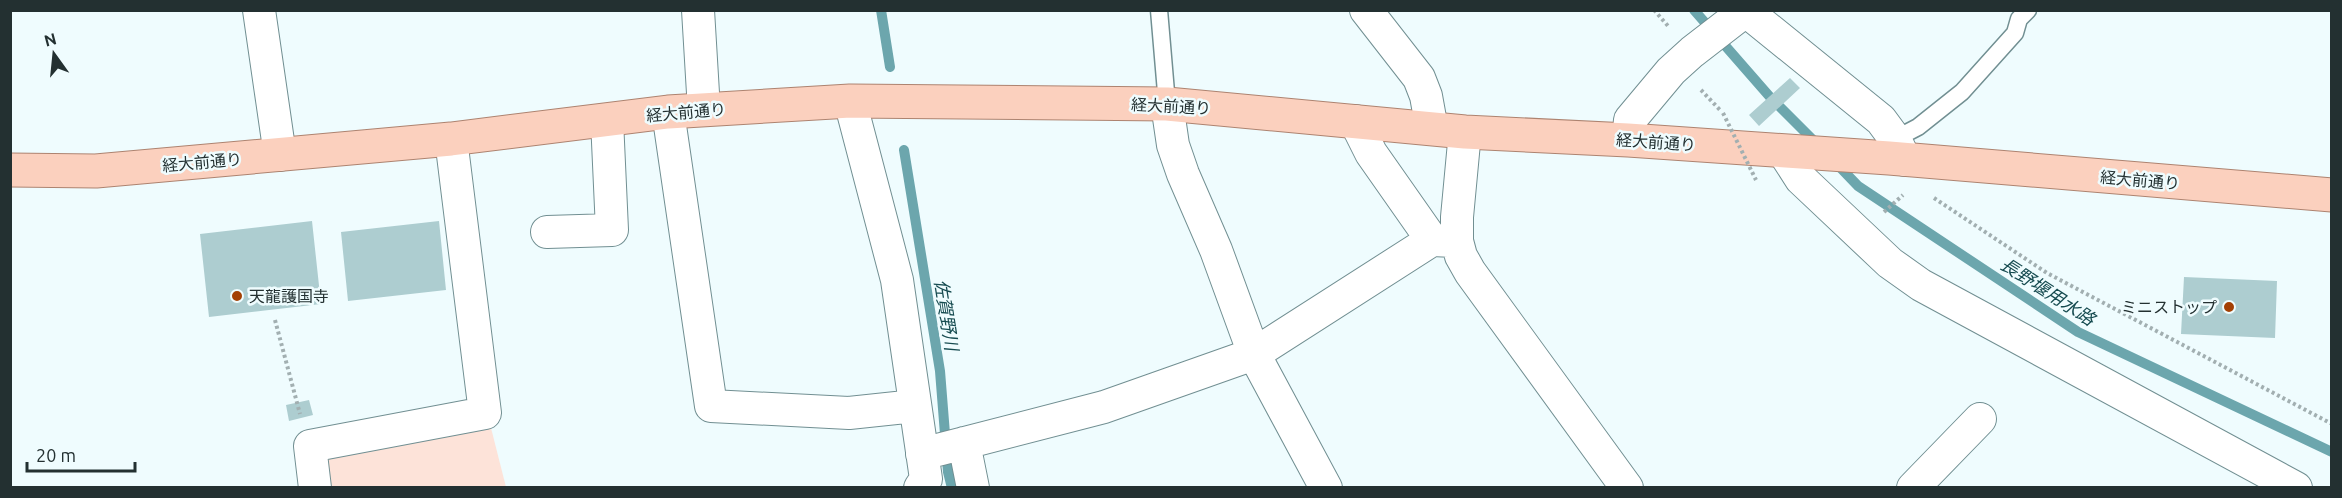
<svg xmlns="http://www.w3.org/2000/svg" width="2342" height="498" font-family="Ubuntu,'Noto Sans JP',sans-serif">
<rect width="100%" height="100%" fill="#effcfe"/>
<path fill="#fde3d9" d="M490 424 506 487H330L326 456Z"/>
<g fill="none" stroke-linecap="round" stroke-linejoin="round">
<path stroke="#6ca6ad" stroke-width="10" d="M881 10 890 67
M1694 10 1770 97
M1780 107 1818 145
M904 150 940 371 948 472 952 488
M1835 162 1858 186 2078 332 2332 452"/>
</g>
<path fill="#adcdd0" d="M1790 78 1800 88 1759 126 1749 115Z
M312 221 321 304 209 317 200 234Z
M439 221 446 290 348 301 341 232Z
M2184 277 2277 281 2275 338 2181 334Z
M309 400 313 415 289 421 286 405Z"/>
<g fill="none" stroke-linecap="round" stroke-linejoin="round">
<defs>
<path id="lane" d="M1159 10 1167 104
M1895 139 1918 127 1962 92 2015 33 2019 19 2028 10"/>
<path id="street" d="M259 10 280 155
M698 10 704 110
M1366 10 1419 78 1426 96 1432 129
M1745 10 1881 120 1895 139 1905 160
M850 101 897 280 926 479 920 488
M1167 104 1173 145 1183 174 1216 250 1254 354 1326 488
M668 112 711 406 849 413 915 406
M1355 121 1371 153 1432 240 1454 241
M1465 132 1457 217V241L1461 256 1470 272 1627 488
M1628 140 1630 120 1671 71 1692 52 1745 11
M1783 151 1801 179 1890 263 1921 285 2296 488
M547 232 612 230 607 120
M964 443 973 488
M922 454 1104 407 1254 354 1432 240
M315 488 310 446 485 413 451 139
M1913 488 1980 419"/>
<path id="primary" d="M10 170 96 171 451 139 668 112 850 101 1167 104 1465 132 1628 140 1889 158 2332 195"/>
</defs>
<use href="#lane" stroke="#718f92" stroke-width="19"/>
<use href="#street" stroke="#718f92" stroke-width="34"/>
<use href="#primary" stroke="#ad8370" stroke-width="35"/>
<path stroke="#a2afb1" stroke-width="4" stroke-dasharray="3 3" stroke-linecap="butt" d="M1654 10 1668 26
M1701 90 1721 111
M1934 198 2047 273 2332 424
M1884 212 1903 195
M275 320 300 414"/>
<use href="#lane" stroke="#fff" stroke-width="16"/>
<use href="#street" stroke="#fff" stroke-width="32"/>
<use href="#primary" stroke="#fbd0be" stroke-width="33"/>
<path stroke="#a2afb1" stroke-width="4" stroke-dasharray="3 3" stroke-linecap="butt" d="M1723 113 1756 180"/>
</g>
<g fill="#a34004" stroke="#effcfe" stroke-width="2">
<circle cx="237" cy="296" r="6"/>
<circle cx="2229" cy="307" r="6"/>
</g>
<g text-anchor="middle" dominant-baseline="central" stroke-width="5" stroke-linejoin="round" paint-order="stroke">
<g font-size="16" fill="#233031" stroke="#effcfe">
<text transform="translate(1171 106) rotate(3)">経大前通り</text>
<text transform="translate(686 112) rotate(-5)">経大前通り</text>
<text transform="translate(1656 142) rotate(4)">経大前通り</text>
<text transform="translate(202 162) rotate(-5)">経大前通り</text>
<text transform="translate(2140 180) rotate(5)">経大前通り</text>
</g>
<g font-size="16" fill="#233031" stroke="#effcfe" text-anchor="start">
<text x="249" y="296">天龍護国寺</text>
<text x="2217" y="307" text-anchor="end">ミニストップ</text>
</g>
<g font-size="18" font-style="italic" fill="#164b50" stroke="#effcfe">
<text transform="translate(2048 291) rotate(33)">長野堰用水路</text>
<text transform="translate(947 315) rotate(81)">佐賀野川</text>
</g>
</g>
<rect width="2342" height="498" fill="none" stroke="#233031" stroke-width="24"/>
<g transform="translate(54 54) rotate(345)" stroke="#effcfe" stroke-width="4.5" paint-order="stroke">
<path d="M0-4.5L10 22L0 15L-10 22Z" fill="#233031"/>
<text y="-9" font-size="16" font-weight="bold" text-anchor="middle" fill="#233031">N</text>
</g>
<path d="M27 462v9h108v-9" fill="none" stroke="#233031" stroke-width="3"/>
<text x="36" y="462" font-size="18" fill="#233031" stroke="#effcfe" stroke-width="4.5" paint-order="stroke">20 m</text>
</svg>
